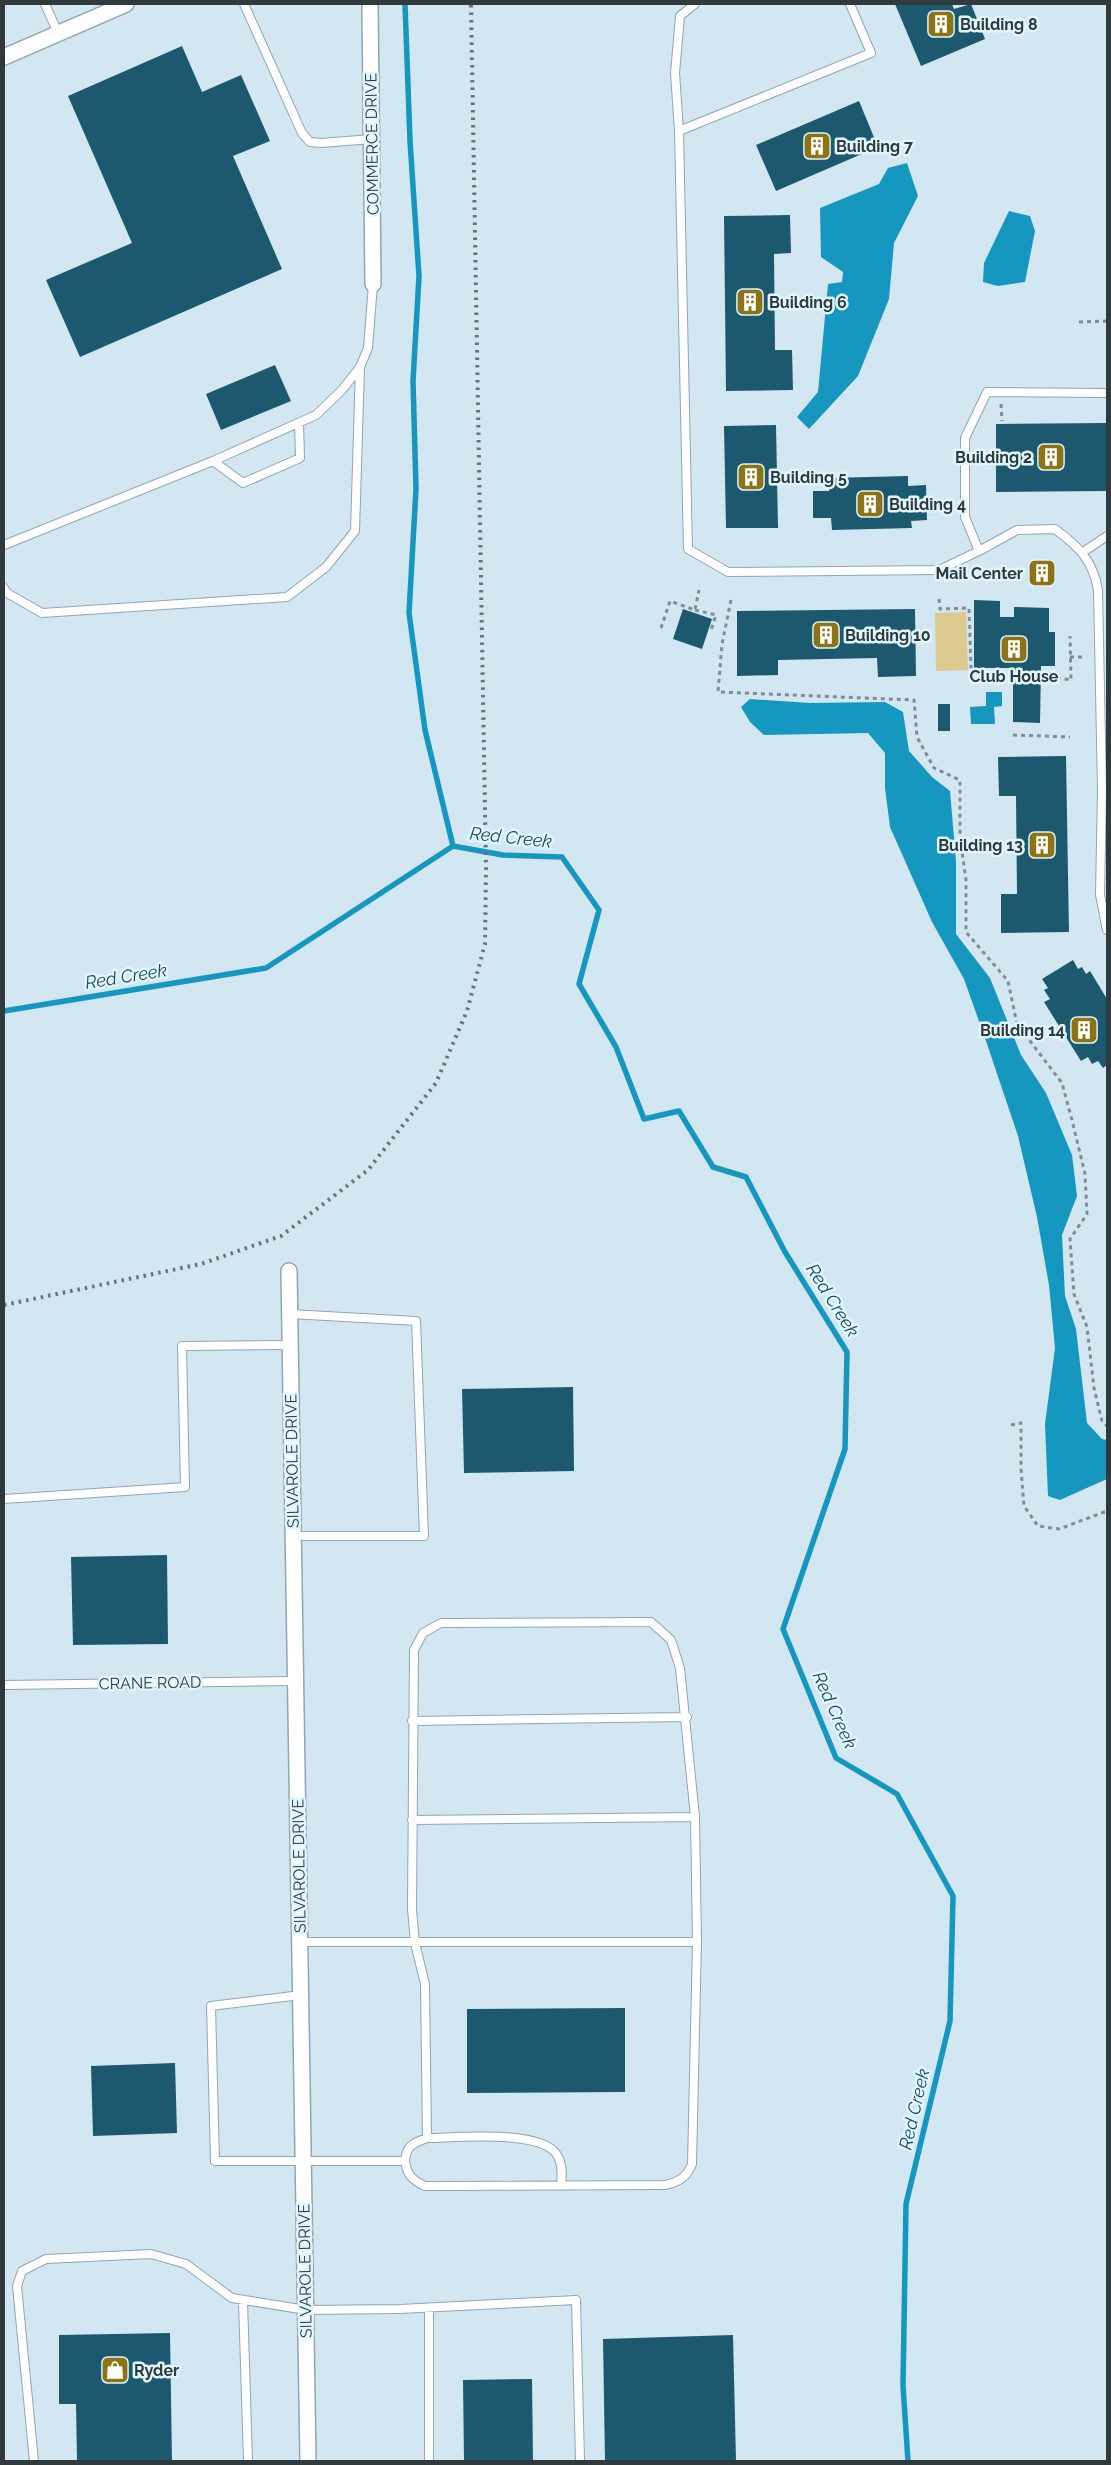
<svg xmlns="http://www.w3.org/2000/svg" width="1111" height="2465" font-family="Raleway,sans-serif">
<rect width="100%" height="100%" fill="#d2e7f1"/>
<path fill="#ddca91" d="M966 612 968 670 936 671 935 613Z"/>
<path fill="#1597c0" d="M907 163 918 196 894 243 889 299 858 376 809 429 797 417 818 392 828 284 842 282 843 272 821 257 820 208 879 184 888 168Z
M1009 211 1030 216 1035 231 1025 282 998 286 983 282 984 263Z
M986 692H1002V706L994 707 995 724H971L970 707 986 706Z
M750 699 810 703 885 702 903 712 909 751 932 777 950 791 956 861V934L990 978 1021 1055 1046 1093 1072 1155 1077 1196 1062 1235 1065 1296 1076 1329 1087 1423 1102 1439 1107 1440V1479L1060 1500 1048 1496 1045 1424 1055 1348 1049 1285 1037 1217 1018 1136 986 1041 964 979 932 922 890 827 885 788V753L868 733 764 735 750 722 741 707Z"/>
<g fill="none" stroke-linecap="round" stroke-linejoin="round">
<path stroke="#1597c0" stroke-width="5.5" d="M405 4 410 141 419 276 413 381 416 489 409 613 425 730 453 846
M4 1011 266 968 453 846 503 855 562 857 599 910 579 984 616 1047 644 1119 679 1111 713 1167 746 1177 785 1252 847 1352 845 1449 783 1629 836 1758 897 1794 953 1896 950 2021 906 2204 903 2386 908 2461"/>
</g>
<path fill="#1c596f" d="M895 4H952L954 9 971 4 985 39 921 66Z
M182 46 202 92 241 75 270 141 233 156 282 269 80 357 46 280 132 243 68 96Z
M859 101 878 147 776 191 756 145Z
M790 215 791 253 774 254 775 350H792L793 390 726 391 724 216Z
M275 365 291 401 221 430 206 394Z
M1107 423V491L996 492V424Z
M776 425 778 528H726L724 426Z
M908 476V486L926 485 927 520 911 521 912 528 832 530 831 518H813V491H829V478Z
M1052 563V582L1033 583 1032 564Z
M974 600 1000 601V617H1014V607L1049 608V632H1055V666H1041L1040 723 1013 722V668H974Z
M683 609 712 619 702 649 673 639Z
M915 609 916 676 878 677 877 658 778 660V675L737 676V611Z
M938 704H950V731H938Z
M1066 756 1069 932 1001 933V894H1017L1016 796H999L998 757Z
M1073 960 1078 969 1082 967 1086 974 1090 971 1107 999V1065L1103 1068 1098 1061 1092 1064 1088 1057 1081 1061 1044 1002 1050 999 1044 990 1048 988 1042 979Z
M573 1387 574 1471 464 1473 462 1389Z
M167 1555 168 1644 73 1645 71 1557Z
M625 2008V2092L467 2093V2009Z
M175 2063 177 2133 93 2136 91 2066Z
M170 2333 172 2461H77L76 2404H59V2335Z
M733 2335 736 2461H605L603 2339Z
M532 2379 533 2461H464L463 2380Z"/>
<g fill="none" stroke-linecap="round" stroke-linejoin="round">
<defs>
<path id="lane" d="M45 4 58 33
M244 4 302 133 310 142 321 143 372 139
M695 4 680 16 675 73 679 131 688 549 728 572 939 570 979 551 1017 530 1055 529C1078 546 1093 560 1098 590L1102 790 1100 895 1107 930
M679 131 871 53 850 4
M213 461 243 483 300 458 299 423
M4 545 213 461 316 415 342 390 360 367 368 348 373 284
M979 551 965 517V438L987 392 1107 393
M1083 552 1107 536
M4 588 7 593 42 613 287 597 326 567 355 531 360 367
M290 1314 416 1321 424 1536H294
M4 1499 185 1487 182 1346 289 1345
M4 1685 296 1681
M412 1721 687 1717
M412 1820 695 1817
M300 1942H697
M301 1995 211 2006 215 2161H405C407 2175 412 2180 425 2186L665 2185C679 2182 687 2177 692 2164L697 1942 695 1817 680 1668 671 1640 651 1622 441 1623 423 1633 414 1650 412 1909 415 1943 425 1984 427 2138C413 2143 406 2146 405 2161
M427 2138C454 2138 542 2129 557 2155 563 2164 562 2176 561 2185
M243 2302 248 2461
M429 2308V2461
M34 2461 17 2286 22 2271 46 2259 151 2254 186 2264 232 2298 306 2310 400 2309 576 2300 580 2461"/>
<path id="street" d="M370 4 373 284
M4 57 126 4
M289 1271 308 2461"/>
</defs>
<use href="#lane" stroke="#91a6af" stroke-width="10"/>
<use href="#street" stroke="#91a6af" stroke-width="18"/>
<path stroke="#7f8e94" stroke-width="3" stroke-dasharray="4 4" stroke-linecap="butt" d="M1079 322 1107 321
M1001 404 1002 421
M939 599 940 609 969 608 971 668
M731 600 722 644 718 692 914 700 917 737 934 768 960 780V837L966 880V932L1008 981 1017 1024 1062 1083 1072 1120 1085 1174 1087 1214 1070 1239 1074 1294 1087 1327 1094 1388 1102 1421 1107 1426
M695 610 716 615 711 630
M661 628 670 601 695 610 699 590
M1070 657H1085
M1041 675 1071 680 1070 636
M1013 735 1070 737
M1011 1425 1021 1423V1469L1024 1506 1038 1526 1059 1529 1107 1511"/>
<use href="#lane" stroke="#fff" stroke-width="8"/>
<use href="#street" stroke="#fff" stroke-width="15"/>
<path stroke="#667379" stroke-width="4" stroke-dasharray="2.5 5" stroke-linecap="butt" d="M4 1305 201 1264 281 1236 368 1170 436 1083 467 1011 485 944 486 868 471 4"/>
</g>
<defs>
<symbol id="building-square" viewBox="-11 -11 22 22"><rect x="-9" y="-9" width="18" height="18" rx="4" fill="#8c7316" stroke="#dff5ff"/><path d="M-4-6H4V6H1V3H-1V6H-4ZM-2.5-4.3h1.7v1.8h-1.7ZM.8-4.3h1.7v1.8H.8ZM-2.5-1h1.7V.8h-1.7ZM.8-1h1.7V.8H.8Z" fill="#fff"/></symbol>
<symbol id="shop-square" viewBox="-11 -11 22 22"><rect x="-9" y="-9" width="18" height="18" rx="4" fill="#8c7316" stroke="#dff5ff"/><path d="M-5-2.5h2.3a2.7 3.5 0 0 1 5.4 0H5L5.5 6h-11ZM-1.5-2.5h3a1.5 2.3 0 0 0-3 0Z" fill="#fff"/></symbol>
</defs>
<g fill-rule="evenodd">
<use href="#building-square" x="925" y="8" width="32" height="32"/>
<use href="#building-square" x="801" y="130" width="32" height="32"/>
<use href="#building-square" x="734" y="286" width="32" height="32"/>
<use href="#building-square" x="1035" y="441" width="32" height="32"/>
<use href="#building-square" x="735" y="461" width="32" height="32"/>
<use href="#building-square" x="854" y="488" width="32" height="32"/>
<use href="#building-square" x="1026" y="557" width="32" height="32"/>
<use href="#building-square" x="810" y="619" width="32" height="32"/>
<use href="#building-square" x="998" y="633" width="32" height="32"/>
<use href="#building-square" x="1026" y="829" width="32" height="32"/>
<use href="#building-square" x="1068" y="1014" width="32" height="32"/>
<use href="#shop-square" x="99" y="2354" width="32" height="32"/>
</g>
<g text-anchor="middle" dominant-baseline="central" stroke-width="5" stroke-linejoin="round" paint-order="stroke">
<g font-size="16" font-weight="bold" fill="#30393c" stroke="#dff5ff" text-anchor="start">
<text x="960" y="24">Building 8</text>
<text x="836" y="146">Building 7</text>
<text x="769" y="302">Building 6</text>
<text x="1032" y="457" text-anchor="end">Building 2</text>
<text x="770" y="477">Building 5</text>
<text x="889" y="504">Building 4</text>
<text x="1023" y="573" text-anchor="end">Mail Center</text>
<text x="845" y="635">Building 10</text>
<text x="1014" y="676" text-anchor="middle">Club House</text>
<text x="1023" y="845" text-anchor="end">Building 13</text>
<text x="1065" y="1030" text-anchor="end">Building 14</text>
<text x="134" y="2370">Ryder</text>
</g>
<g font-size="16" fill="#30393c" stroke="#dff5ff">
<text transform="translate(372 144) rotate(-91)">COMMERCE DRIVE</text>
<text transform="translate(292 1461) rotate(-91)">SILVAROLE DRIVE</text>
<text transform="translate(150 1683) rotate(-1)">CRANE ROAD</text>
<text transform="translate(299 1866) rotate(-91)">SILVAROLE DRIVE</text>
<text transform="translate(305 2271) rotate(-91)">SILVAROLE DRIVE</text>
</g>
<g font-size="18" font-style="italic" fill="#1a495b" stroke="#dff5ff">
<text transform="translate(511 837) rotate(6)">Red Creek</text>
<text transform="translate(126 976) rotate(-9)">Red Creek</text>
<text transform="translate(833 1300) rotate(58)">Red Creek</text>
<text transform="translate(835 1710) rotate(66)">Red Creek</text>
<text transform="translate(914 2109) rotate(-77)">Red Creek</text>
</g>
</g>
<rect width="1111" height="2465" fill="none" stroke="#30393c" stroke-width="10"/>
</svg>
